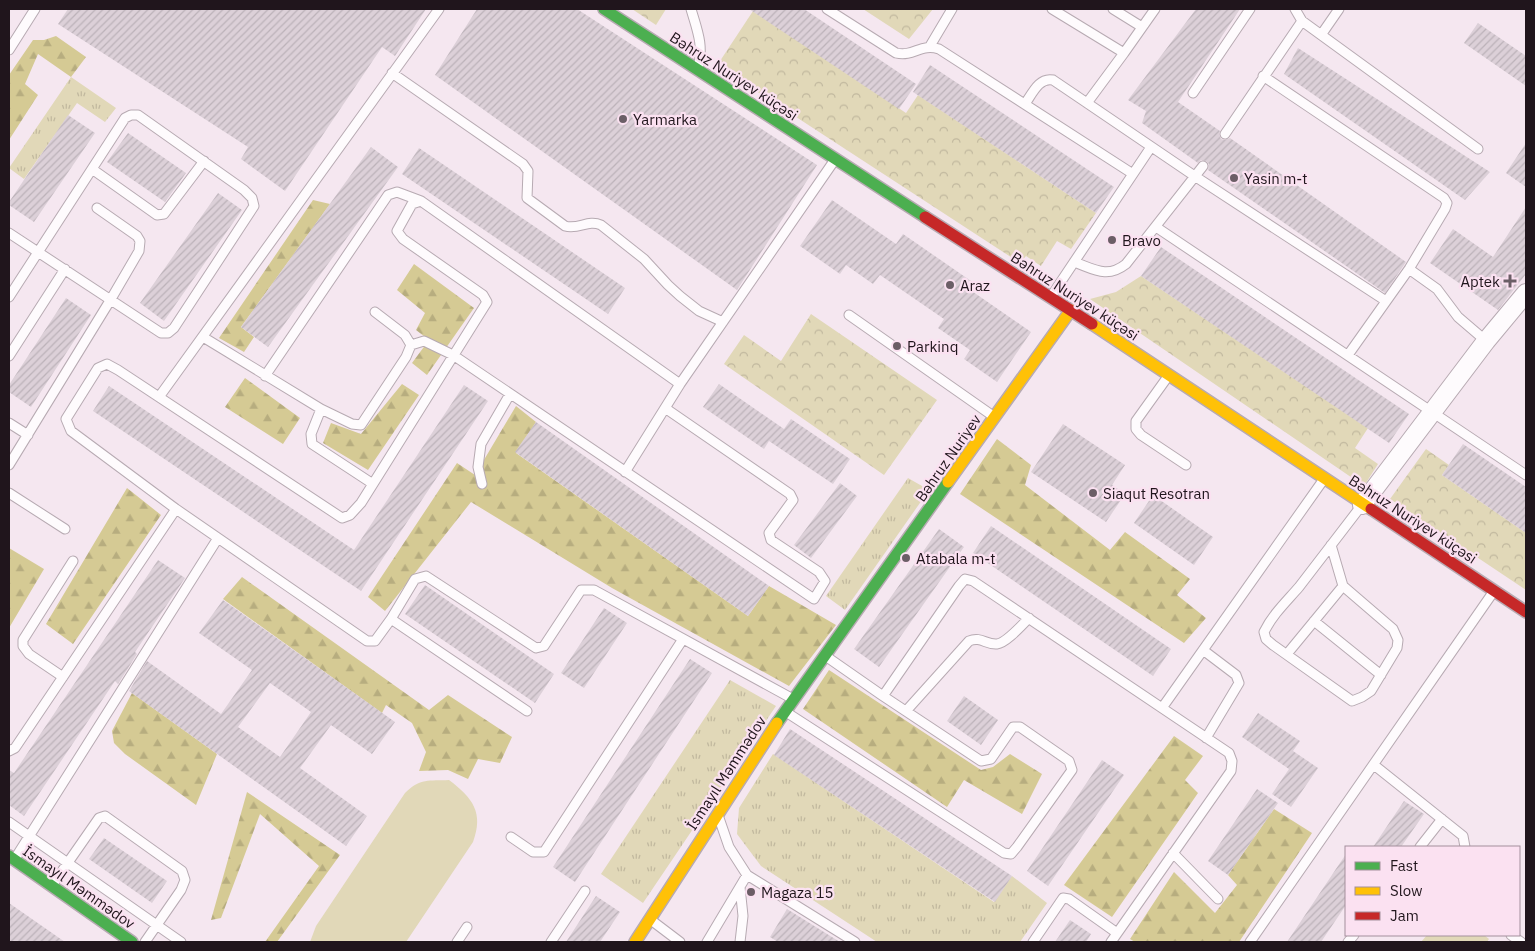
<svg xmlns="http://www.w3.org/2000/svg" width="1535" height="951" font-family="'IBM Plex Sans',sans-serif">
<defs>
<pattern id="grass-tufts" width="24" height="20" patternUnits="userSpaceOnUse" patternTransform="scale(1.25)"><rect width="24" height="20" fill="#e1d8b8"/><path d="M3 7l-1-3M5 7V3M7 7l1-3M15 17l-1-3M17 17v-4M19 17l1-3" fill="none" stroke="#c1b89e"/></pattern>
<pattern id="forest-firs" width="22" height="20" patternUnits="userSpaceOnUse" patternTransform="scale(1.25)"><rect width="22" height="20" fill="#d5ca94"/><path d="M5 1l3.5 6h-7zM16 11l3.5 6h-7z" fill="#b7ad7f"/></pattern>
<pattern id="park-crowns" width="20" height="18" patternUnits="userSpaceOnUse" patternTransform="scale(1.25)"><rect width="20" height="18" fill="#e1d8b8"/><path d="M2 6a3 3 0 1 1 6 0M12 15a3 3 0 1 1 6 0" fill="none" stroke="#c1b89e"/></pattern>
<pattern id="building-hatch" width="6" height="6" patternUnits="userSpaceOnUse" patternTransform="scale(1.25)"><rect width="6" height="6" fill="#dcd0d8"/><path d="M-1 1l2-2M0 6l6-6M5 7l2-2" fill="none" stroke="#bcb2b9"/></pattern>
</defs>
<rect width="100%" height="100%" fill="#f5e7f0"/>
<path fill="url(#grass-tufts)" d="M71 77 116 108 105 122 77 103 24 179 9 168Z
M908 478 929 490 845 610 826 596Z
M730 680 776 706 643 903 601 874Z
M773 754 994 902 1012 876 1047 903 1020 942H877L761 866 737 834 739 808Z
M1427 935H1484L1489 939 1487 942H1421Z"/>
<path fill="url(#forest-firs)" d="M56 36 86 57 71 77 38 54 25 84 38 95 9 140V75L33 40H44Z
M313 200 330 204 241 327 254 337 244 352 219 338Z
M414 264 474 308 427 375 412 363 429 340 416 330 425 313 397 290Z
M245 378 300 418 283 444 225 407Z
M402 384 419 395 368 470 323 443 331 423 361 434Z
M516 406 536 422 516 453 748 616 769 586 836 625 789 686 612 588 471 502 385 611 368 597 457 463 475 475Z
M997 439 1031 465 1025 485 1110 550 1125 532 1190 579 1177 595 1206 618 1184 643 960 494Z
M127 488 161 515 73 644 46 624Z
M9 548 44 569 9 628Z
M242 577 429 710 448 695 512 737 500 763 478 759 468 779 448 770 419 771 426 752 412 723 386 705 382 713 223 599Z
M829 670 981 770 993 767 1010 754 1042 774 1022 814 964 780 947 807 803 709Z
M132 693 217 754 196 805 125 754 114 743 112 731Z
M1174 736 1203 756 1185 780 1198 793 1112 917 1064 885Z
M247 792 340 855 277 942H265L319 866 260 814 221 918 211 920Z
M1274 809 1312 833 1239 942H1135L1130 939 1174 872 1215 913 1237 885 1228 875Z"/>
<path fill="url(#park-crowns)" d="M632 9H666L656 25Z
M863 9H933L909 39Z
M753 11 906 113 918 95 1096 213 1071 249 1057 241 1041 266 1026 256 1020 263 730 74 720 61Z
M1141 276 1368 428 1355 448 1378 464 1364 486 1090 299 1116 292Z
M811 314 937 400 884 475 724 364 744 335 781 361Z
M1426 449 1449 465 1442 475 1526 533V590L1390 499Z"/>
<path fill="#e1d8b8" d="M449 780C473 798 484 813 473 842L406 942H310L316 926 405 793C420 778 429 781 449 780Z"/>
<path fill="url(#building-hatch)" fill-rule="evenodd" d="M68 9H426L395 56 382 47 285 191 241 159 248 147 58 24Z
M477 9H577L817 165 737 290 435 75Z
M749 9H804L916 84 899 109Z
M1196 9H1240L1178 102 1220 131 1219 134 1221 139 1225 140 1230 138 1406 262 1385 293 1208 170 1209 164 1206 161 1201 160 1198 163 1142 123 1146 111 1128 100Z
M1478 23 1526 56V86L1464 43Z
M1298 48 1490 172 1465 200 1284 74Z
M930 65 1114 187 1096 213 913 92Z
M68 115 95 133 34 222 9 205V202Z
M128 133 186 173 165 202 107 162Z
M1526 143V187L1506 173Z
M371 147 398 167 268 347 241 327Z
M419 148 625 288 608 314 402 174Z
M218 193 242 210 164 321 140 303Z
M832 200 896 244 903 234 971 281 966 287 1031 332 997 382 964 359 970 350 938 328 944 319 880 275 873 284 846 265 840 274 800 246Z
M1526 207V274L1498 310 1430 263 1453 229 1493 257Z
M1161 247 1409 414 1389 443 1141 276Z
M66 298 91 315 31 407 9 392V385Z
M719 384 784 429 791 419 850 459 833 484 769 441 764 449 703 407Z
M464 385 488 401 361 591 93 411 109 386 354 550Z
M536 422 769 586 748 616 515 452Z
M1063 424 1125 465 1112 485 1125 494 1106 522 1031 472Z
M1463 444 1526 487V533L1442 475Z
M840 483 857 496 811 558 794 545Z
M1153 495 1213 537 1194 565 1134 523Z
M991 526 1171 649 1153 676 973 553Z
M939 529 964 547 879 667 854 649Z
M158 560 185 578 135 652 137 654 118 684 115 681 24 816 9 805V770L14 773Z
M425 585 554 674 535 703 405 614Z
M223 600 395 722 372 754 331 725 300 768 367 816 346 846 129 691 147 661 221 714 252 670 199 633ZM270 683 311 712 280 757 238 727Z
M604 608 627 623 584 688 561 673Z
M690 659 712 673 575 882 553 867Z
M964 696 998 720 981 745 947 721Z
M1258 713 1300 741 1293 751 1318 768 1291 807 1272 794 1289 769 1242 737Z
M790 729 1012 876 995 902 774 755Z
M1102 760 1124 775 1048 886 1027 871Z
M1257 789 1278 803 1228 875 1208 861Z
M1404 801 1424 814 1401 847H1373Z
M104 838 167 881 152 903 89 859Z
M1346 854V905L1321 942H1287Z
M596 896 620 912 600 942H566Z
M9 903 65 942H9Z
M787 909 840 942H778L770 937Z
M1070 920 1091 934 1086 942H1055Z"/>
<g fill="none" stroke-linecap="round" stroke-linejoin="round">
<defs>
<path id="lane" d="M691 9C697 30 704 45 698 68
M827 9 896 53C914 57 921 43 939 49L1133 174
M1052 9 1124 53
M1113 9 1142 27
M1155 9 1124 53 1087 103 1196 177 1386 301
M1295 9 1302 21 1478 149
M1321 35 1339 9
M930 46 952 9
M9 50 35 9
M392 73 523 164 528 171 527 198 565 226C579 230 588 219 601 225L644 259 668 285 680 296 699 311 723 322
M1263 76 1444 198 1447 203 1445 209 1409 269 1348 355
M1193 93 1250 9
M1025 104C1032 94 1039 77 1053 80L1087 103
M1225 134 1302 21
M92 169 157 215 164 214 204 161
M1156 227 1526 475
M9 233 161 333H168L174 328 254 206 252 198 244 190 138 115H131L125 118C86 178 47 238 9 297
M1074 262C1094 269 1107 279 1126 264L1203 166
M1409 269 1437 289 1458 317 1486 341
M1052 295 1151 147
M849 315 993 416
M203 337 321 409 311 434 312 444 373 484
M411 345 424 341 453 355 814 599 825 581 819 572 771 540 769 533 793 500 790 494 665 408
M9 356 65 269
M1169 375 1136 421V429L1141 435 1186 465
M265 376 388 195 397 192 421 201
M680 384 421 201 412 204 397 231 403 239 483 295 487 302 361 503 350 515 342 518 118 370 107 364 98 368 66 419 71 431 176 509 367 641H375L391 619 415 579 426 576 536 648 544 646 581 590H594L793 699
M159 397 439 9
M321 409 352 424 361 425 406 357 411 345 405 335 375 312
M9 423 28 435
M9 465 111 299 139 251 140 241 137 236 97 208
M625 472 680 384 834 161
M482 484 478 467 481 444 510 394
M9 493 65 529
M1331 545 1343 586 1393 629 1398 640 1397 648 1371 691 1362 697 1352 701 1273 645 1266 639 1264 632C1273 614 1286 602 1299 587 1320 560 1341 532 1362 505
M391 619 527 711
M1314 621 1381 675
M1203 650 1236 675 1239 683 1206 738
M1287 654 1343 586
M63 677 29 654 23 646V640L73 561
M883 696 959 586 965 579 973 581 1229 753 1232 761 1231 771 1111 942
M1162 708 1324 479
M906 711 969 641C981 636 986 645 997 644 1006 643 1022 625 1029 618
M786 712 1004 853 1011 854 1017 847 1072 770 1069 761 1020 727H1013L991 759 981 761 883 696 827 657
M9 751 15 748 176 509
M1374 765 1463 836 1465 847
M719 818 729 847 747 875 855 942
M9 822 181 942
M511 837 533 852H544L683 639
M1420 847 1442 819
M1173 853 1218 899
M16 857 218 538
M53 884 99 818 105 816 182 871 185 880 181 890 145 942
M740 887 743 916 740 942
M651 920 680 942
M1511 935 1521 942
M457 942 467 927
M551 942 585 891
M707 942 747 875
M1033 942 1063 898 1069 899 1117 933
M1250 942 1494 591
M1348 942 1354 935"/>
<path id="street" d="M1362 505 1486 341 1526 293"/>
<path id="fast" d="M604 9 925 217
M777 723 948 482
M9 856 132 942"/>
<path id="slow" d="M1092 324 1371 509
M948 482 1071 310
M635 942 777 723"/>
<path id="jam" d="M925 217 1092 324
M1371 509 1526 612"/>
</defs>
<use href="#lane" stroke="#b7aab2" stroke-width="11"/>
<use href="#street" stroke="#b7aab2" stroke-width="20"/>
<use href="#fast" stroke="#b7aab2" stroke-width="14"/>
<use href="#slow" stroke="#b7aab2" stroke-width="14"/>
<use href="#jam" stroke="#b7aab2" stroke-width="14"/>
<use href="#lane" stroke="#fefbfd" stroke-width="9"/>
<use href="#street" stroke="#fefbfd" stroke-width="18"/>
<use href="#fast" stroke="#4caf50" stroke-width="11"/>
<use href="#slow" stroke="#ffc107" stroke-width="11"/>
<use href="#jam" stroke="#c62828" stroke-width="11"/>
</g>
<g fill="#6b5e66" stroke="#fbe1f1" stroke-width="2">
<circle cx="623" cy="119" r="5"/>
<circle cx="1234" cy="178" r="5"/>
<circle cx="1112" cy="240" r="5"/>
<path d="M1507.5 273.5h5v5h5v5h-5v5h-5v-5h-5v-5h5z"/>
<circle cx="950" cy="285" r="5"/>
<circle cx="897" cy="346" r="5"/>
<circle cx="1093" cy="493" r="5"/>
<circle cx="906" cy="558" r="5"/>
<circle cx="751" cy="892" r="5"/>
</g>
<g text-anchor="middle" dominant-baseline="central" stroke-width="4.5" stroke-linejoin="round" paint-order="stroke">
<g font-size="15" fill="#20151c" stroke="#fbe1f1">
<text transform="translate(734 76) rotate(33)">Bəhruz Nuriyev küçəsi</text>
<text transform="translate(1075 296) rotate(33)">Bəhruz Nuriyev küçəsi</text>
<text transform="translate(948 458) rotate(-55)">Bəhruz Nuriyev</text>
<text transform="translate(1413 519) rotate(33)">Bəhruz Nuriyev küçəsi</text>
<text transform="translate(726 773) rotate(-57)">İsmayıl Məmmədov</text>
<text transform="translate(79 887) rotate(35)">İsmayıl Məmmədov</text>
</g>
<g font-size="15" fill="#20151c" stroke="#fbe1f1" text-anchor="start">
<text x="633" y="119">Yarmarka</text>
<text x="1244" y="178">Yasin m-t</text>
<text x="1122" y="240">Bravo</text>
<text x="1500" y="281" text-anchor="end">Aptek</text>
<text x="960" y="285">Araz</text>
<text x="907" y="346">Parkinq</text>
<text x="1103" y="493">Siaqut Resotran</text>
<text x="916" y="558">Atabala m-t</text>
<text x="761" y="892">Magaza 15</text>
</g>
</g>
<rect width="1535" height="951" fill="none" stroke="#20151c" stroke-width="20"/>
<rect x="1345" y="846" width="175" height="90" fill="#fbe1f1" stroke="#a38f9c"/>
<rect x="1355" y="862" width="25" height="8" fill="#4caf50" stroke="#a38f9c"/>
<text x="1390" y="871" font-size="15" fill="#20151c">Fast</text>
<rect x="1355" y="887" width="25" height="8" fill="#ffc107" stroke="#a38f9c"/>
<text x="1390" y="896" font-size="15" fill="#20151c">Slow</text>
<rect x="1355" y="912" width="25" height="8" fill="#c62828" stroke="#a38f9c"/>
<text x="1390" y="921" font-size="15" fill="#20151c">Jam</text>
</svg>
